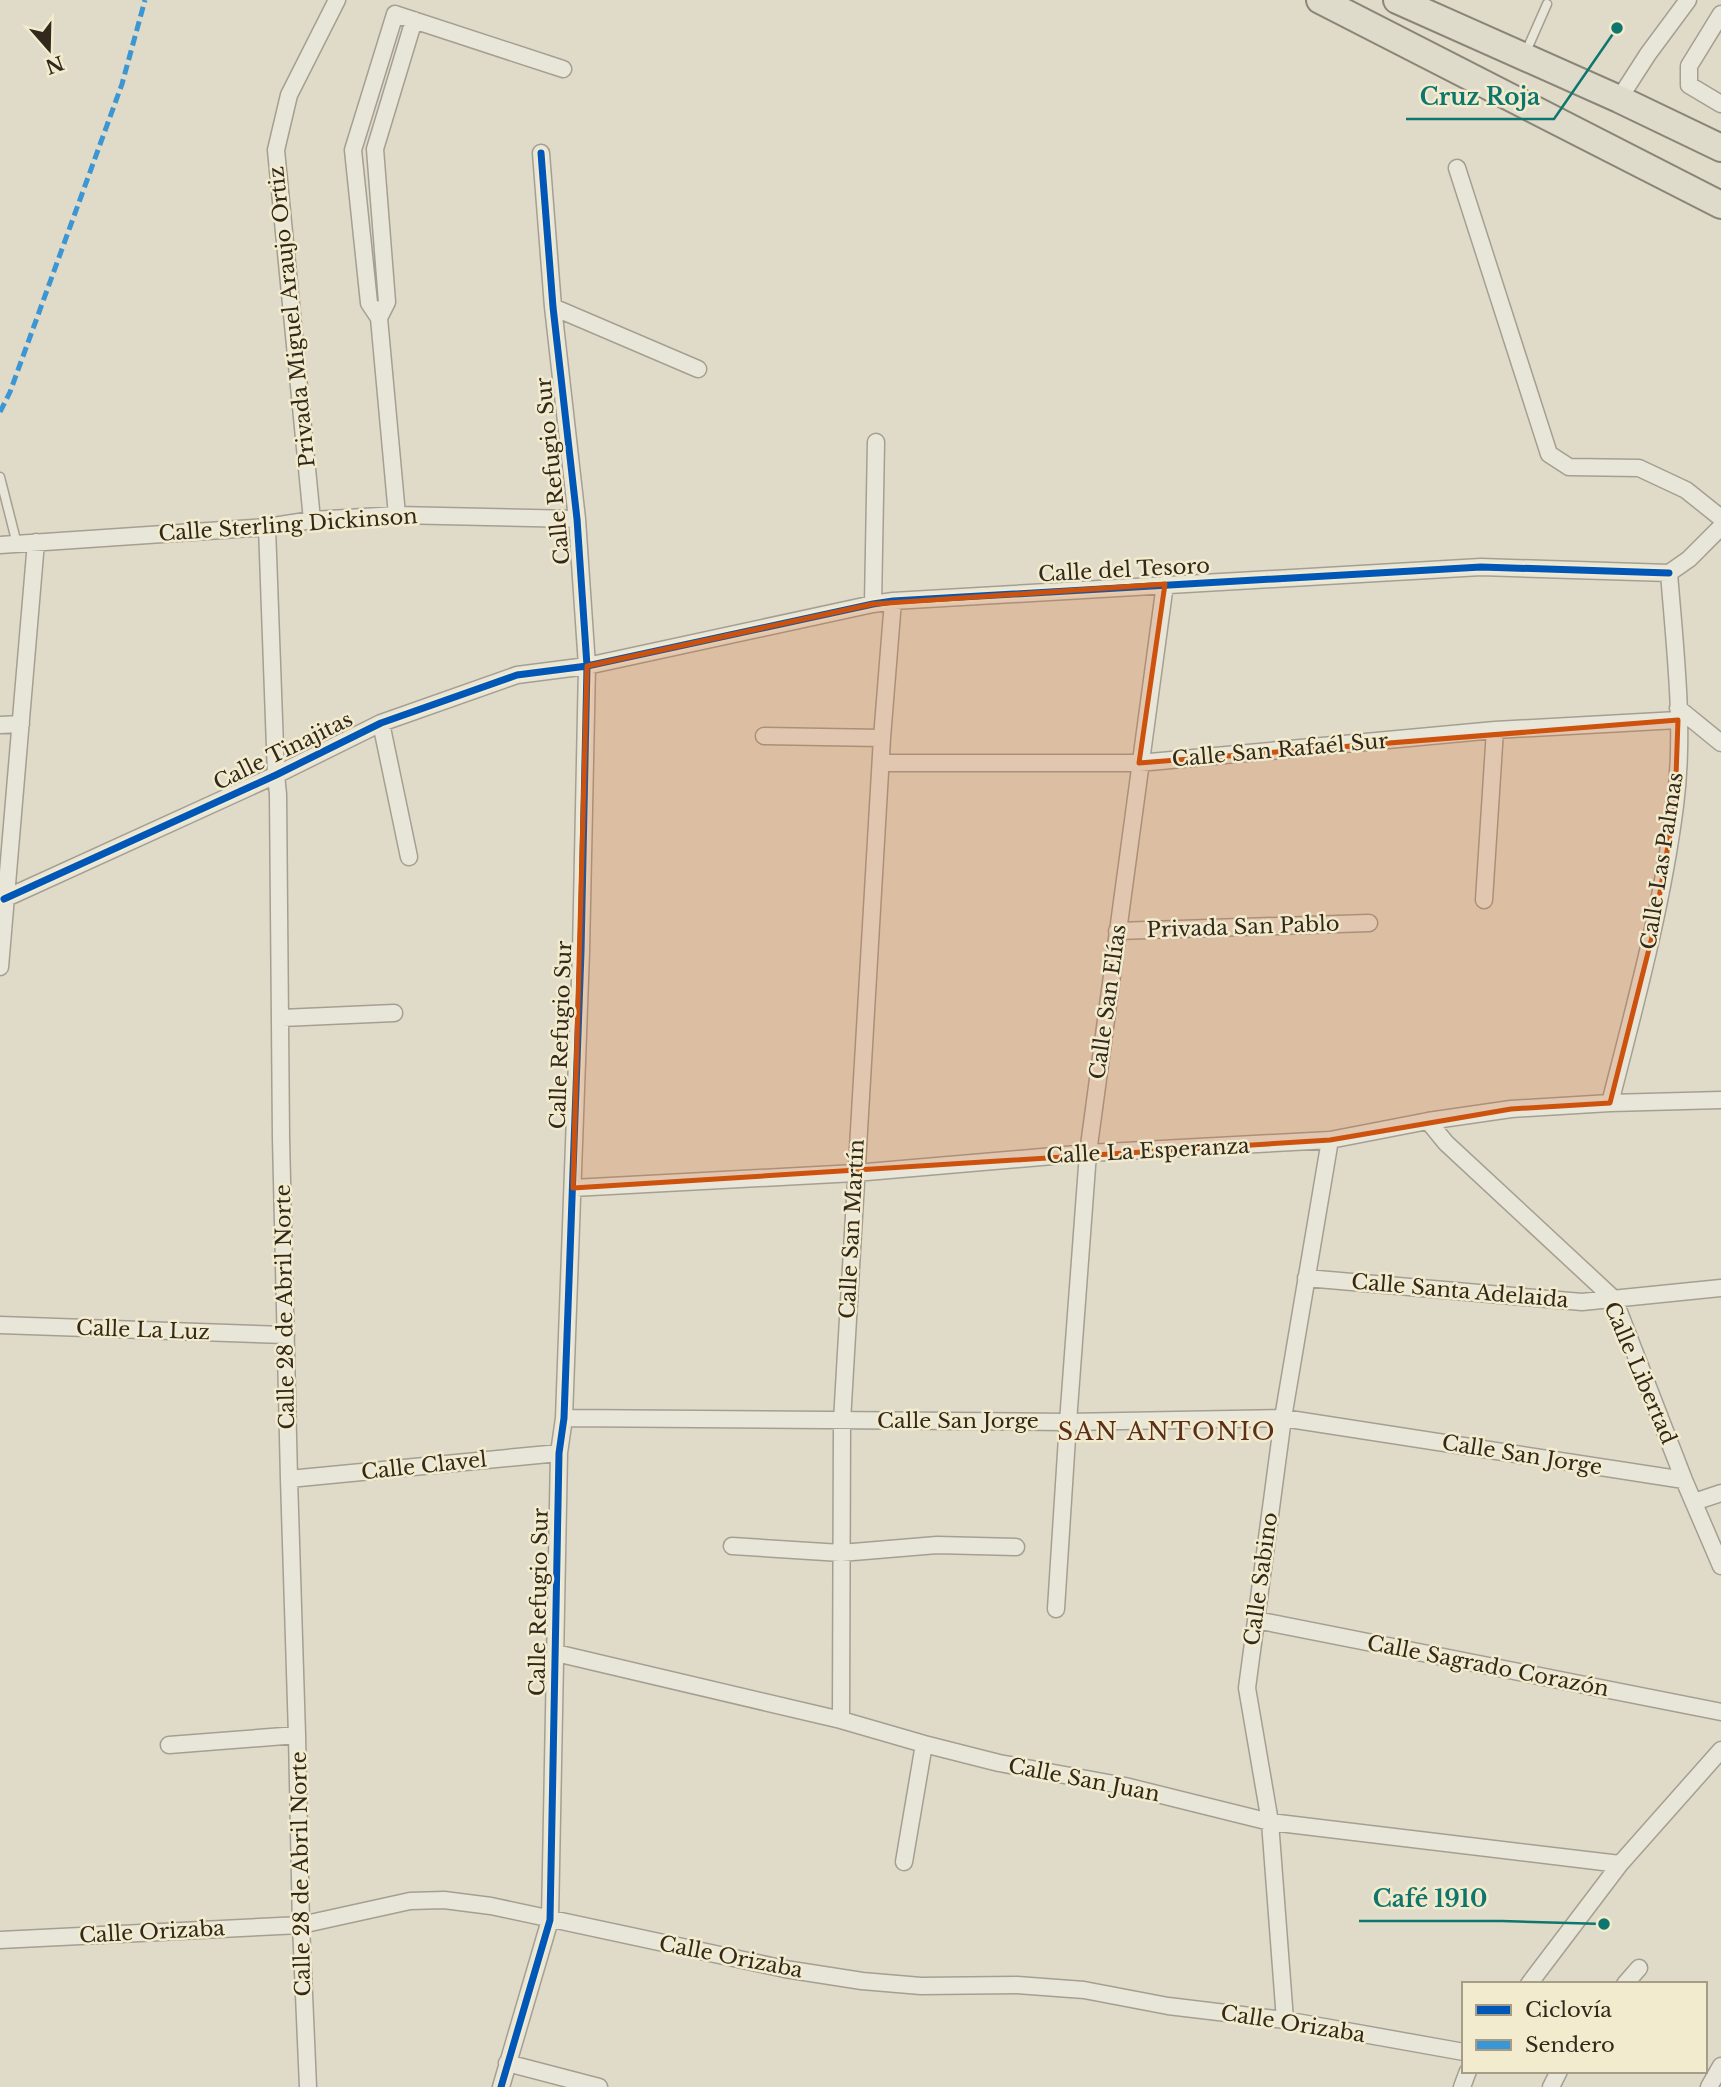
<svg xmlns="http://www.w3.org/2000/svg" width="1721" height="2087" font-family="'Libre Baskerville',serif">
<rect width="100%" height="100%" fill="#e0dbc8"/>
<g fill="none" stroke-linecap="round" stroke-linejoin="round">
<defs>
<path id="lane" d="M1525 54 1547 4
M0 477 17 544"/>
<path id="street" d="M1721 14 1689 66V85L1721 104
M1619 99 1648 54 1688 0
M1457 168 1549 454 1569 467 1639 468 1686 490 1721 518
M553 307 698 369
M379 318 387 302 375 149 414 20
M397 515 379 318 369 303 353 150 395 14 563 69
M312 520 276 150 289 95 337 0
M267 527 276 775 278 794 281 1138 289 1479 297 1735 301 1925 308 2087
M0 545 267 527 312 520 397 515 577 519
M1669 573 1689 559 1721 527
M873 604 876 442
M1678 708 1721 743
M381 723 409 857
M0 725 21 724
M764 736 882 738
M881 763H1139L1495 730 1678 720
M4 899 276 775 381 723 517 675 587 666 873 604 893 601 1481 567 1669 573
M1484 900 1495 730
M1117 931 1369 923
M0 967 36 542
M282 1018 394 1013
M1610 1103C1635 1005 1662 907 1675 806 1685 729 1675 650 1669 573
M1428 1121 1446 1143 1614 1299 1684 1480 1721 1566
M573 1188 855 1173 1088 1153 1330 1140 1428 1121 1511 1109 1610 1103 1721 1100
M1306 1278 1582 1302 1721 1288
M0 1325 286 1335
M564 1418 1068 1422 1283 1418 1684 1480
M289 1479 559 1453
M1694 1502 1721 1493
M732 1546 841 1553 937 1545 1016 1547
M1056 1609 1068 1422 1088 1153 1165 584
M1256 1620 1721 1712
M556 1653 841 1720 924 1744 999 1763 1125 1786 1270 1822 1620 1864
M841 1720 842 1421 882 738 893 601
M169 1745 297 1735
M904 1862 924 1744
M0 1940 301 1925 410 1901 444 1900 491 1906 785 1969 862 1981 921 1986 1017 1985 1084 1990 1168 2006 1285 2020 1464 2052
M1529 1984 1620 1864 1721 1750
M1625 1984 1639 1968
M1285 2020 1270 1822 1247 1688 1283 1418 1330 1140
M507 2063 599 2087
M501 2087 550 1920 559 1453 564 1418 581 952 587 666 577 519 553 307 541 153
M1462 2087 1468 2071
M1551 2087 1559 2071
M1709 2087 1721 2066"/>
<path id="primary" d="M1320 0 1721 205
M1397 0 1619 99 1721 148"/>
</defs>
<use href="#lane" stroke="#a59f92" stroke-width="11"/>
<use href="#street" stroke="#a59f92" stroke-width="19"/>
<use href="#primary" stroke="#8a8579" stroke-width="30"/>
<use href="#lane" stroke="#e8e5d9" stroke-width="8"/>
<use href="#street" stroke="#e8e5d9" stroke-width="16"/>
<use href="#primary" stroke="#dfdbcb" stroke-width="26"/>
<path stroke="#3d96d4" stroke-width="5" stroke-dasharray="10 5" stroke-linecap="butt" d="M0 412 10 392 122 84 145 0"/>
<defs>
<path id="cycleway" d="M4 899 276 775 381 723 517 675 587 666 873 604 893 601 1481 567 1669 573
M501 2087 550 1920 559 1453 564 1418 581 952 587 666 577 519 553 307 541 153"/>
</defs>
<use href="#cycleway" stroke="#f3ebcd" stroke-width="11"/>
<use href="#cycleway" stroke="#0057b8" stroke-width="7"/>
</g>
<path fill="#cd520e" fill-opacity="0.2" stroke="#cd520e" stroke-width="5" stroke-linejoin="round" d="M1165 584 1139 763 1678 720 1675 805 1653 933 1610 1103 1511 1109 1330 1140 573 1188 587 666 873 604Z"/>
<g text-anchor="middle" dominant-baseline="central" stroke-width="5" stroke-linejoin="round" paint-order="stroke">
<g font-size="21" fill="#32281c" stroke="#f3ebcd">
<text transform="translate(292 317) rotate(-96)">Privada Miguel Araujo Ortiz</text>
<text transform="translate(553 471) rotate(-96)">Calle Refugio Sur</text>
<text transform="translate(288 525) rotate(-4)">Calle Sterling Dickinson</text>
<text transform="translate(1124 570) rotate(-3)">Calle del Tesoro</text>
<text transform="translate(1280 750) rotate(-5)">Calle San Rafaél Sur</text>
<text transform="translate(283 751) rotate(-26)">Calle Tinajitas</text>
<text transform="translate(1662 861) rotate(-81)">Calle Las Palmas</text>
<text transform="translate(1243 927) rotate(-2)">Privada San Pablo</text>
<text transform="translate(1108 1002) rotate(-82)">Calle San Elías</text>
<text transform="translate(561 1035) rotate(-88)">Calle Refugio Sur</text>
<text transform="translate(1148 1151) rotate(-3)">Calle La Esperanza</text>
<text transform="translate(852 1229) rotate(-87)">Calle San Martín</text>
<text transform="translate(1460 1291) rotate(5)">Calle Santa Adelaida</text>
<text transform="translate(285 1307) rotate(-91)">Calle 28 de Abril Norte</text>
<text transform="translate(143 1330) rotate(2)">Calle La Luz</text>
<text transform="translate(1640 1373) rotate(67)">Calle Libertad</text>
<text x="958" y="1421">Calle San Jorge</text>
<text transform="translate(1522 1455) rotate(9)">Calle San Jorge</text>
<text transform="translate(424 1466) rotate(-6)">Calle Clavel</text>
<text transform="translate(1261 1579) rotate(-82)">Calle Sabino</text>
<text transform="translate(539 1602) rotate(-89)">Calle Refugio Sur</text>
<text transform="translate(1488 1666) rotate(11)">Calle Sagrado Corazón</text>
<text transform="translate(1084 1780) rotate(11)">Calle San Juan</text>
<text transform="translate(301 1874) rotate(-91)">Calle 28 de Abril Norte</text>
<text transform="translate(152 1932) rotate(-3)">Calle Orizaba</text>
<text transform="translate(731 1957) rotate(11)">Calle Orizaba</text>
<text transform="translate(1293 2024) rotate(9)">Calle Orizaba</text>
</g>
<g font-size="24" letter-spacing="2" fill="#5c2f1d" stroke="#f3ebcd">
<text x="1167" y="1431">SAN ANTONIO</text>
</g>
</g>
<path fill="none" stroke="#0f766e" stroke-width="2.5" d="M1617 28L1554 119H1406M1604 1924L1502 1921H1359"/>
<g fill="#0f766e" stroke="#f3ebcd" stroke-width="2.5">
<circle cx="1617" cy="28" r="7"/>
<circle cx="1604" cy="1924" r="7"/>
</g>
<g font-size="23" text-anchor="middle" font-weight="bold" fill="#0f766e" stroke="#f3ebcd" stroke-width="5" stroke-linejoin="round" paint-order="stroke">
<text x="1480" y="105">Cruz Roja</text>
<text x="1430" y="1907">Café 1910</text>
</g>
<rect x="1462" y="1982" width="245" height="91" fill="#f3ebcd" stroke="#a69d86" stroke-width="2"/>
<rect x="1476" y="2005" width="35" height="10" fill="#0057b8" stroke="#a69d86" stroke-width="2"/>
<text x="1525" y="2017" font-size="21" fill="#32281c">Ciclovía</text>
<rect x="1476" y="2040" width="35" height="10" fill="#3d96d4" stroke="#a69d86" stroke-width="2"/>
<text x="1525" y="2052" font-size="21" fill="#32281c">Sendero</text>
<g transform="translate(49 49) rotate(160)" stroke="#f3ebcd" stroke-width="5" paint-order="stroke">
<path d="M0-5L12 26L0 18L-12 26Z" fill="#32281c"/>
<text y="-10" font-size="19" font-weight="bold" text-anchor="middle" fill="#32281c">N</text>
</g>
</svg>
